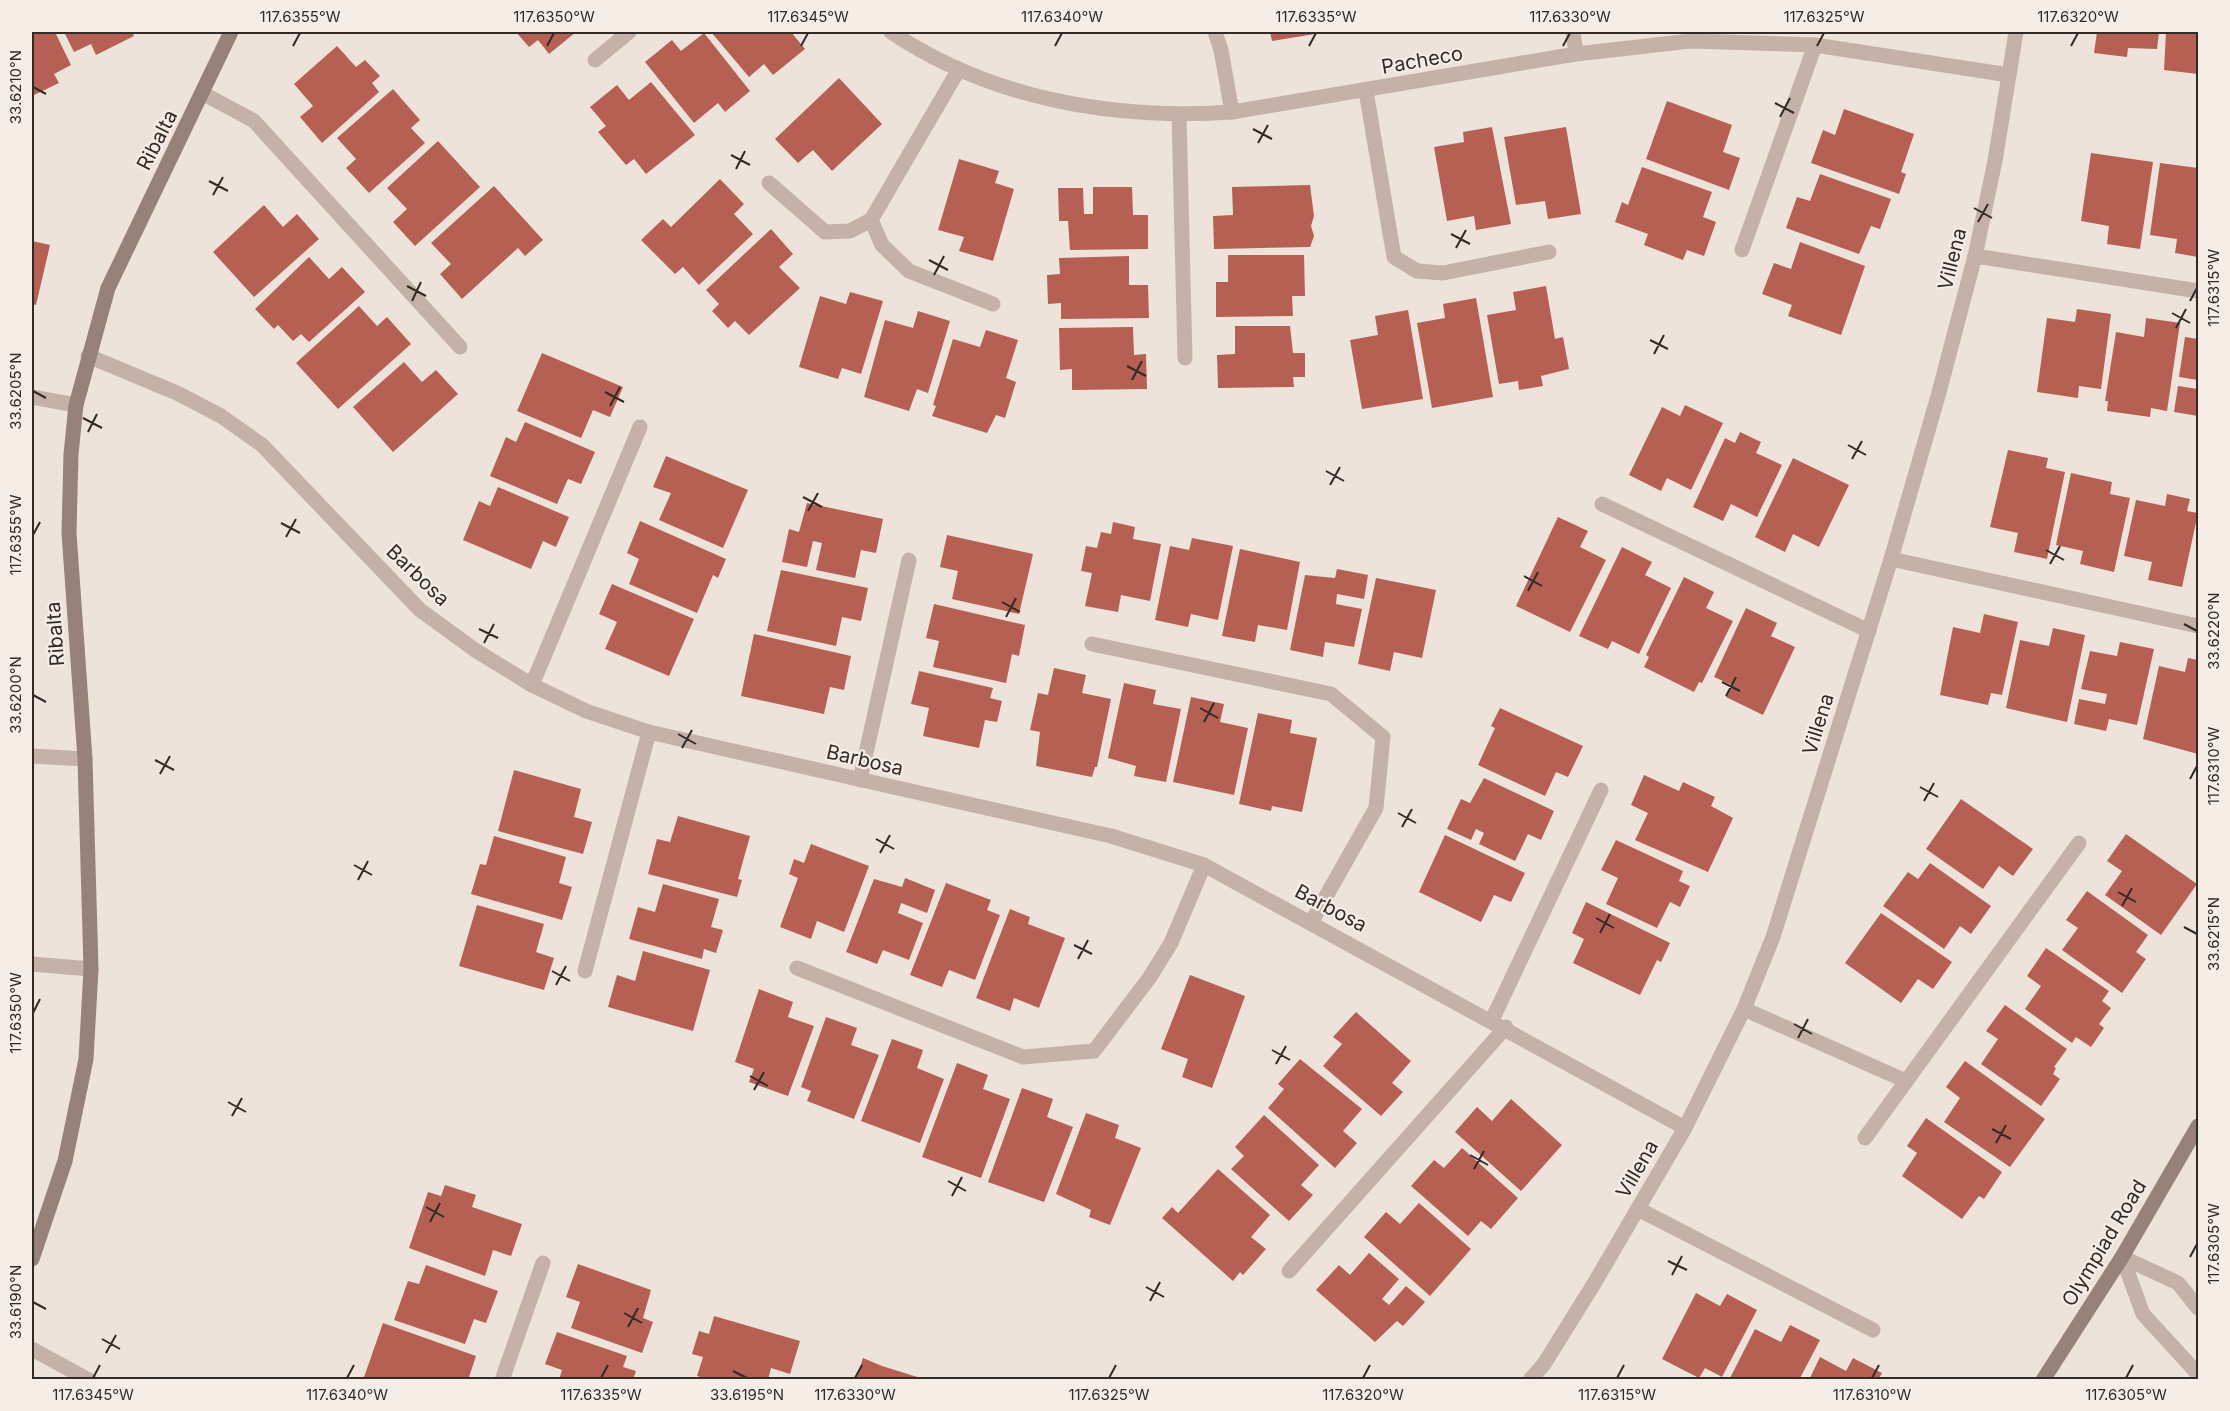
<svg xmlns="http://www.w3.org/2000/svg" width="2230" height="1411" font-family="Inter,sans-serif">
<rect width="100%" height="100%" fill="#eee3db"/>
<path fill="#b56052" d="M32 32H55L71 65 54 74 59 83 32 96Z
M64 32H132L134 36 96 55 91 44 74 52Z
M516 32H576L549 54 538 40 529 47Z
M711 32H791L805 49 773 75 764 64 749 77Z
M1270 32H1321V33L1272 41Z
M2097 32H2159L2157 49 2128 48 2127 57 2094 53Z
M2166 32H2198V74L2164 70Z
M704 33 750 91 725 112 718 103 694 123 645 62 672 40 681 51Z
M337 46 356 67 365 60 380 76 372 83 379 92 322 143 300 117 313 106 294 84Z
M839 78 882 124 832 171 813 150 798 163 775 139Z
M651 82 695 135 646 174 634 159 626 165 598 132 606 126 590 107 617 85 629 100Z
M393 89 420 120 411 128 425 143 369 193 346 168 356 159 337 138Z
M1667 101 1732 125 1723 152 1740 158 1729 190 1646 159Z
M1844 109 1914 134 1901 172 1906 174 1899 194 1811 163 1823 130 1835 135Z
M1492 127 1511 224 1476 230 1474 216 1447 221 1434 147 1464 142 1463 132Z
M1566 127 1581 214 1548 219 1545 201 1516 205 1504 137Z
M438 141 480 187 415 246 393 222 407 209 387 188Z
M2091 153 2153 162 2140 249 2107 244 2109 226 2081 221Z
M959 159 999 171 995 183 1014 189 993 261 959 251 964 237 938 230Z
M2160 163 2198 168V257L2175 253 2177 239 2150 235Z
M1642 167 1712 192 1703 217 1716 222 1704 256 1687 250 1683 260 1644 245 1648 234 1615 222 1622 202 1628 205Z
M1820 174 1891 199 1880 229 1871 226 1859 254 1786 228 1797 197 1810 201Z
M720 179 744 204 734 214 753 234 699 285 683 267 675 274 641 240 663 219 671 227Z
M1310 185 1314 216 1311 226 1314 236 1310 247 1214 249 1213 216 1233 215 1232 187Z
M494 186 543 240 525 256 518 248 462 299 440 274 451 264 431 243Z
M1093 187H1132L1133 215H1148V249L1070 250 1068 221H1059L1058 188H1083L1084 214H1093Z
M264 205 283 227 297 214 319 239 254 297 213 252Z
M771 229 793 254 779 267 800 288 749 335 735 321 728 328 712 311 719 304 706 290Z
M32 241 50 245 36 305 32 304Z
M1800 242 1865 266 1841 335 1788 316 1792 305 1762 294 1774 263 1791 269Z
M1228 255H1304L1305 296H1292L1293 316 1216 317V282H1228Z
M1129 256V285H1148L1149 318 1061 319V303L1048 304 1047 275 1060 274 1059 258Z
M309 257 329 279 342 267 365 292 309 342 301 334 293 341 278 325 274 329 255 309Z
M1546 286 1555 339 1563 337 1569 369 1541 376 1543 386 1519 390 1518 381 1499 384 1487 315 1516 310 1513 292Z
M850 292 883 301 861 374 842 368 838 379 799 367 820 296 846 304Z
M1476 298 1493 397 1432 408 1417 323 1445 318 1443 304Z
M359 306 377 326 387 317 411 344 338 409 296 363Z
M2077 309 2111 314 2101 389 2079 386 2078 398 2037 392 2047 318 2075 322Z
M1408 310 1423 399 1362 409 1350 340 1378 335 1375 316Z
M918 311 950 321 928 393 917 389 909 411 864 397 885 320 913 328Z
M2146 318 2180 323 2167 411 2151 408 2150 417 2107 411 2108 401H2105L2116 332 2144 337Z
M1235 326H1290L1293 353H1305V377H1293L1294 387 1218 388 1217 355 1235 354Z
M1133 327 1134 355 1146 354 1147 389 1072 390V369L1060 370 1059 328Z
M986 330 1018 340 1006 378 1016 382 1005 418 996 415 987 433 932 416 936 406 933 405 953 339 980 347Z
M2185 337 2198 339V380L2179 377Z
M542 353 623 387 610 417 593 410 581 438 517 411Z
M404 362 422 382 436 370 458 394 393 452 353 407Z
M2178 386 2198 389V416L2174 412Z
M1685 405 1723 423 1691 490 1667 478 1661 491 1629 475 1662 407 1680 416Z
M525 422 595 452 581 484 568 479 557 504 490 476 506 437 516 442Z
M1740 432 1761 442 1756 453 1782 465 1757 517 1731 504 1723 521 1693 507 1725 438 1735 443Z
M2008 450 2048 458 2046 468 2065 472 2047 559 2014 552 2018 533 1990 527Z
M666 456 748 490 723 548 659 520 671 493 653 487Z
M1793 458 1849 485 1819 547 1793 534 1785 552 1755 537Z
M2071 473 2112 482 2110 494 2130 498 2114 572 2080 564 2083 551 2056 545Z
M498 487 569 517 556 547 543 541 531 569 463 540 479 501 490 506Z
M2167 494 2190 499 2187 511 2198 513 2182 587 2148 580 2152 562 2124 556 2136 500 2165 506Z
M807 503 883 519 876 553 861 550 855 578 816 570 822 543 813 541 807 567 782 562 789 529 799 532Z
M1558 517 1588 531 1580 547 1606 560 1570 632 1516 606Z
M640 521 726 559 718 578 713 575 697 613 629 584 639 559 627 553Z
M1113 522 1135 527 1133 539 1161 544 1150 601 1121 595 1118 612 1085 606 1092 573 1081 571 1086 546 1097 548 1101 532 1111 534Z
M947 535 1033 554 1019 614 952 599 958 571 940 567Z
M1192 538 1233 546 1218 620 1191 614 1188 627 1155 620 1170 546 1189 550Z
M1622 547 1652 562 1645 575 1671 588 1639 654 1612 641 1608 649 1579 636Z
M1240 549 1300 562 1287 630 1258 625 1255 642 1222 636Z
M1337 569 1368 575 1364 599 1337 594 1336 604 1362 609 1354 647 1325 642 1323 657 1290 650 1305 575 1335 578Z
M781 570 868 588 861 621 842 617 836 646 767 631Z
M1684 577 1714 592 1706 608 1733 621 1702 683 1699 682 1694 692 1644 667 1649 657 1646 655Z
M1376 578 1436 590 1422 658 1394 652 1390 671 1358 664Z
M612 584 694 619 669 676 605 649 617 622 599 614Z
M934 604 1025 625 1019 656 1012 654 1006 683 933 667 939 641 926 638Z
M1746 608 1777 623 1771 636 1795 647 1763 715 1726 697 1732 685 1714 677Z
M1984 614 2018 622 2002 695 1991 693 1988 705 1940 695 1953 627 1980 633Z
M2053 628 2085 635 2067 722 2006 708 2020 640 2049 646Z
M754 634 851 656 844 690 830 687 824 714 741 696Z
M2120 642 2154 649 2137 725 2109 719 2106 731 2074 724 2079 699 2105 704 2107 694 2081 689 2090 651 2117 656Z
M2188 658 2198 660V754L2143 739 2159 666 2185 672Z
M1054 668 1086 675 1082 693 1111 699 1097 767H1095L1092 777 1036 766 1040 732 1030 730 1038 693 1048 695Z
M919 671 993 688 990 698 1002 701 997 722 985 720 979 748 923 736 929 708 911 704Z
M1124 683 1156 690 1153 704 1181 709 1166 782 1134 776 1136 766 1108 758Z
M1191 697 1224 704 1220 722 1248 728 1234 795 1173 782Z
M1500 708 1583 746 1568 777 1556 772 1545 796 1478 765 1495 728 1491 726Z
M1258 713 1292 720 1290 733 1317 738 1302 812 1272 806 1271 811 1239 804Z
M514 770 581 789 574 817 592 822 583 854 498 831Z
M1644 775 1679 791 1683 782 1715 797 1711 806 1733 818 1708 872 1635 840 1648 813 1631 805Z
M1484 778 1554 811 1541 840 1528 834 1515 861 1479 844 1484 833 1476 829 1471 840 1447 829 1461 799 1470 803Z
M1961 799 2033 849 2013 876 1999 866 1983 889 1926 849Z
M678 816 750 836 738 879 742 880 737 897 648 874 657 839 670 842Z
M2126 834 2197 884 2161 935 2105 895 2122 871 2107 861Z
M1445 835 1525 873 1511 902 1494 895 1481 922 1419 892Z
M494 836 566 857 559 883 572 887 562 920 471 894 480 864 486 865Z
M1616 840 1683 871 1679 881 1690 886 1680 907 1670 902 1657 928 1606 904 1618 878 1601 870Z
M811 844 869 866 844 932 817 921 811 939 780 927 798 878 789 874 794 859 804 863Z
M1930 863 1991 906 1971 934 1960 926 1944 949 1883 906 1908 872 1918 879Z
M905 878 935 890 927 913 901 903 898 913 923 923 909 960 883 950 877 964 846 952 874 879 902 887Z
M946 883 991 900 987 910 1000 915 975 980 949 970 942 987 910 975Z
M663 884 719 899 711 927 723 930 716 953 704 949 702 959 629 939 638 907 655 912Z
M2087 891 2148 935 2136 952 2146 959 2122 993 2062 950 2078 928 2066 920Z
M1586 902 1670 943 1661 962 1657 960 1640 995 1573 963 1584 939 1572 933Z
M477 905 544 924 536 952 554 958 544 990 459 966Z
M1010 909 1030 917 1028 924 1065 938 1039 1008 1014 998 1010 1011 976 998Z
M1881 913 1952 962 1933 989 1918 979 1901 1003 1845 963Z
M2046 948 2109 991 2102 1001 2111 1008 2099 1024 2104 1028 2091 1047 2076 1037 2072 1043 2025 1009 2041 986 2027 976Z
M643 951 710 970 693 1031 608 1007 617 975 635 981Z
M1190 975 1245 996 1212 1088 1182 1077 1188 1059 1161 1049Z
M759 989 793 1002 788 1017 814 1026 788 1096 749 1082 754 1069 735 1062Z
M2005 1005 2067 1049 2054 1067 2056 1068 2053 1074 2060 1079 2041 1106 1981 1064 1998 1039 1986 1031Z
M1356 1012 1411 1061 1392 1083 1403 1092 1381 1116 1323 1066 1342 1044 1333 1037Z
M826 1017 857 1028 851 1045 879 1055 854 1119 807 1101 811 1091 801 1087Z
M892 1039 923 1050 917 1068 944 1079 920 1143 861 1121Z
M1300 1059 1362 1109 1343 1131 1357 1143 1335 1168 1268 1108 1284 1089 1278 1084Z
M1965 1061 2045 1119 2010 1167 1944 1122 1960 1098 1946 1087Z
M957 1063 988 1075 983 1089 1010 1099 981 1178 922 1157Z
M1022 1088 1053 1099 1047 1117 1073 1127 1044 1202 988 1182Z
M1511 1099 1562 1145 1521 1191 1455 1132 1477 1107 1492 1121Z
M1086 1113 1119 1125 1115 1138 1141 1148 1110 1225 1089 1217 1091 1210 1056 1194Z
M1264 1115 1319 1165 1301 1185 1313 1195 1289 1221 1231 1169 1244 1156 1235 1147Z
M1926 1118 2002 1172 1984 1199 1979 1196 1962 1219 1902 1176 1917 1153 1907 1146Z
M1462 1148 1518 1198 1491 1229 1481 1221 1468 1236 1411 1186 1434 1160 1444 1168Z
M1218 1169 1270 1215 1251 1237 1266 1249 1243 1275 1240 1272 1233 1281 1162 1218 1172 1207 1178 1213Z
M445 1185 476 1195 472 1207 522 1224 511 1256 493 1250 485 1276 409 1248 428 1192 441 1196Z
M1419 1203 1471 1249 1430 1296 1364 1237 1386 1212 1400 1224Z
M1369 1253 1399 1279 1382 1299 1389 1305 1406 1286 1425 1302 1403 1326 1397 1321 1375 1342 1316 1290 1339 1265 1350 1275Z
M578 1264 651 1290 643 1318 653 1322 642 1353 571 1328 580 1302 566 1297Z
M426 1265 498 1291 486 1323 474 1319 465 1344 394 1320 408 1281 419 1284Z
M1696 1293 1720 1306 1727 1294 1757 1310 1722 1377 1705 1368 1699 1378 1662 1359Z
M714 1316 800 1341 790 1374 771 1368 768 1380H710L697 1376 703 1357 692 1354 699 1331 709 1334Z
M383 1323 476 1356 468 1380H363Z
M1790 1325 1820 1340 1799 1380H1729L1755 1329 1781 1342Z
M557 1332 627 1356 623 1367 636 1371 633 1380H559L562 1370 545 1364Z
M1820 1357 1846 1371 1853 1358 1882 1373 1878 1380H1809Z
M863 1358 882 1366 927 1380H856Z"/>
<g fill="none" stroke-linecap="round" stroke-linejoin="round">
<path stroke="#c4b2a9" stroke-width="15" d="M1215 32 1221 50 1232 112
M1573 32 1576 54
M595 60 629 32
M1366 91 1394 257 1417 271 1443 273 1549 252
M204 94 254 121 460 347
M1179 115 1185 358
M769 183 825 232 850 231 871 220 882 245 909 271 993 304
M871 220 959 69
M1742 250 1815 45
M1975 256 2198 291
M32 397 76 405
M1602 504 1869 631
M1891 559 2198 626
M1092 644 1331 694 1383 737 1376 808 1312 921
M532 685 640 427
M32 756 85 759
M860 780 909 560
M797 968 1023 1057 1094 1051 1150 977 1171 943 1204 865
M585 971 649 732
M1744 1009 1906 1081
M1492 1020 1601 790
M1865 1138 2079 843
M1638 1209 1873 1330
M1289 1271 1506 1027
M502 1380 543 1263"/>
<path stroke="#c4b2a9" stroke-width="15" d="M891 32C991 99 1113 120 1232 112L1576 54 1691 41 1815 45 2009 75
M88 356 177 393 221 416 262 445 420 610 475 650 532 685 586 711 649 732 1111 836 1204 865 1685 1128
M32 964 91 969
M2122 1257 2143 1314 2198 1374
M2122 1257 2178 1283 2198 1308
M32 1349 89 1380
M1530 1380 1544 1364 1595 1282 1685 1128 1744 1009 1773 937 1891 559 1938 396 1975 256 1995 161 2016 32"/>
<path stroke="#97827a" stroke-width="15" d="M32 1259 65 1161 86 1059 91 969 85 759 69 533 71 454 76 405 108 288 231 32
M2043 1380 2122 1257 2198 1126"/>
</g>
<path fill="none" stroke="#322a27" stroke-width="2" d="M293 46 300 33M547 46 554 33M801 46 808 33M1055 46 1062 33M1309 46 1316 33M1563 46 1570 33M1817 46 1824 33M2071 46 2078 33M33 87 46 94M1775 103 1794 113M1780 117 1790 98M1253 129 1272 139M1258 143 1268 125M731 155 750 165M736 169 745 151M209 181 228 191M213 195 223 177M1974 208 1992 218M1978 222 1988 204M1451 234 1470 244M1456 248 1466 230M929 260 948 270M934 275 944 256M407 286 426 296M412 301 421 282M2190 301 2197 288M2172 313 2190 323M2176 328 2186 309M1650 340 1668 349M1654 354 1664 335M1127 366 1146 376M1132 380 1142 361M33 391 46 398M605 392 624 402M610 406 620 387M83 418 102 428M88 432 97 414M1848 445 1866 455M1852 459 1862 441M1326 471 1344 481M1330 485 1340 467M803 497 822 507M808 511 818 493M281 523 300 533M33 535 40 522M286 537 296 519M2046 550 2064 560M2050 564 2060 546M1524 576 1542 586M1528 591 1538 572M1002 602 1020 612M1006 617 1016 598M2184 624 2197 631M479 629 498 638M484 643 494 624M1722 682 1740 691M33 695 46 702M1726 696 1736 677M1200 708 1218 718M1204 722 1214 703M678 734 696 744M682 748 692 730M155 760 174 770M160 774 170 756M2190 779 2197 766M1920 787 1938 797M1924 801 1934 783M1398 813 1416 823M1402 827 1412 809M876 839 894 849M880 853 890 835M354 865 372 875M358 880 368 861M2118 892 2136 902M2122 906 2132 888M1596 918 1614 928M2184 927 2197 934M1600 933 1610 914M1074 945 1092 954M1078 959 1088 940M552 971 570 981M556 985 566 966M33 1013 40 999M1794 1024 1812 1034M1798 1038 1808 1019M1272 1050 1290 1060M1276 1064 1286 1046M750 1076 768 1086M754 1090 764 1072M228 1102 246 1112M232 1116 242 1098M1992 1129 2011 1139M1996 1143 2006 1125M1470 1155 1488 1165M1474 1169 1484 1151M948 1181 966 1191M952 1196 962 1177M426 1207 444 1217M430 1222 440 1203M2190 1257 2197 1244M1668 1261 1687 1270M1672 1275 1682 1256M1146 1287 1164 1297M1150 1301 1160 1282M33 1302 46 1309M624 1313 642 1323M628 1327 638 1308M102 1339 120 1349M106 1353 116 1335M733 1371 747 1378M93 1378 100 1365M347 1378 354 1365M601 1378 608 1365M855 1378 862 1365M1109 1378 1116 1365M1363 1378 1370 1365M1617 1378 1624 1365M1872 1378 1879 1365M2126 1378 2133 1365"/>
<g text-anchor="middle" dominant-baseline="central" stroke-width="4.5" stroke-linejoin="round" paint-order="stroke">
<g font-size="20" fill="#322a27" stroke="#f6ede6">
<text transform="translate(1422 60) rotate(-10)">Pacheco</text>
<text transform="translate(157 140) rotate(-63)">Ribalta</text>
<text transform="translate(1952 259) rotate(-76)">Villena</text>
<text transform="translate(418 575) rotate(44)">Barbosa</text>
<text transform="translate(55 634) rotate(-94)">Ribalta</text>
<text transform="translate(1818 724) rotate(-73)">Villena</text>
<text transform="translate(865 760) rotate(13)">Barbosa</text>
<text transform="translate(1331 908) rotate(28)">Barbosa</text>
<text transform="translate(1637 1169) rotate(-60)">Villena</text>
<text transform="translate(2104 1243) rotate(-59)">Olympiad Road</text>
</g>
</g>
<rect width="2230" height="1411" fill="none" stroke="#f6ede6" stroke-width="66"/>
<rect x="33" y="33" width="2164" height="1345" fill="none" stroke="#322a27" stroke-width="2"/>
<g font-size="15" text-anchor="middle" fill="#322a27">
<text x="300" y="22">117.6355°W</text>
<text x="554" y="22">117.6350°W</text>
<text x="808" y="22">117.6345°W</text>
<text x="1062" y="22">117.6340°W</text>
<text x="1316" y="22">117.6335°W</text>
<text x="1570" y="22">117.6330°W</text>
<text x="1824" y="22">117.6325°W</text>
<text x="2078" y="22">117.6320°W</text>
<text transform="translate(16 87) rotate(-90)" y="5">33.6210°N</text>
<text transform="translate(2214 288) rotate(-90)" y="5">117.6315°W</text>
<text transform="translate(16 391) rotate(-90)" y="5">33.6205°N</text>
<text transform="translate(16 535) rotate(-90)" y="5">117.6355°W</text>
<text transform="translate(2214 631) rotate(-90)" y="5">33.6220°N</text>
<text transform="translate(16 695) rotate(-90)" y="5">33.6200°N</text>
<text transform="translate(2214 766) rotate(-90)" y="5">117.6310°W</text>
<text transform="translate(2214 934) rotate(-90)" y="5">33.6215°N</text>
<text transform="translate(16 1013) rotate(-90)" y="5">117.6350°W</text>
<text transform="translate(2214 1244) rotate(-90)" y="5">117.6305°W</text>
<text transform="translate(16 1302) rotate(-90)" y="5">33.6190°N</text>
<text x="93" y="1400">117.6345°W</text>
<text x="347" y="1400">117.6340°W</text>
<text x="601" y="1400">117.6335°W</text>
<text x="747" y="1400">33.6195°N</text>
<text x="855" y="1400">117.6330°W</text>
<text x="1109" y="1400">117.6325°W</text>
<text x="1363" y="1400">117.6320°W</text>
<text x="1617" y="1400">117.6315°W</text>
<text x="1872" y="1400">117.6310°W</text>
<text x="2126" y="1400">117.6305°W</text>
</g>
</svg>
